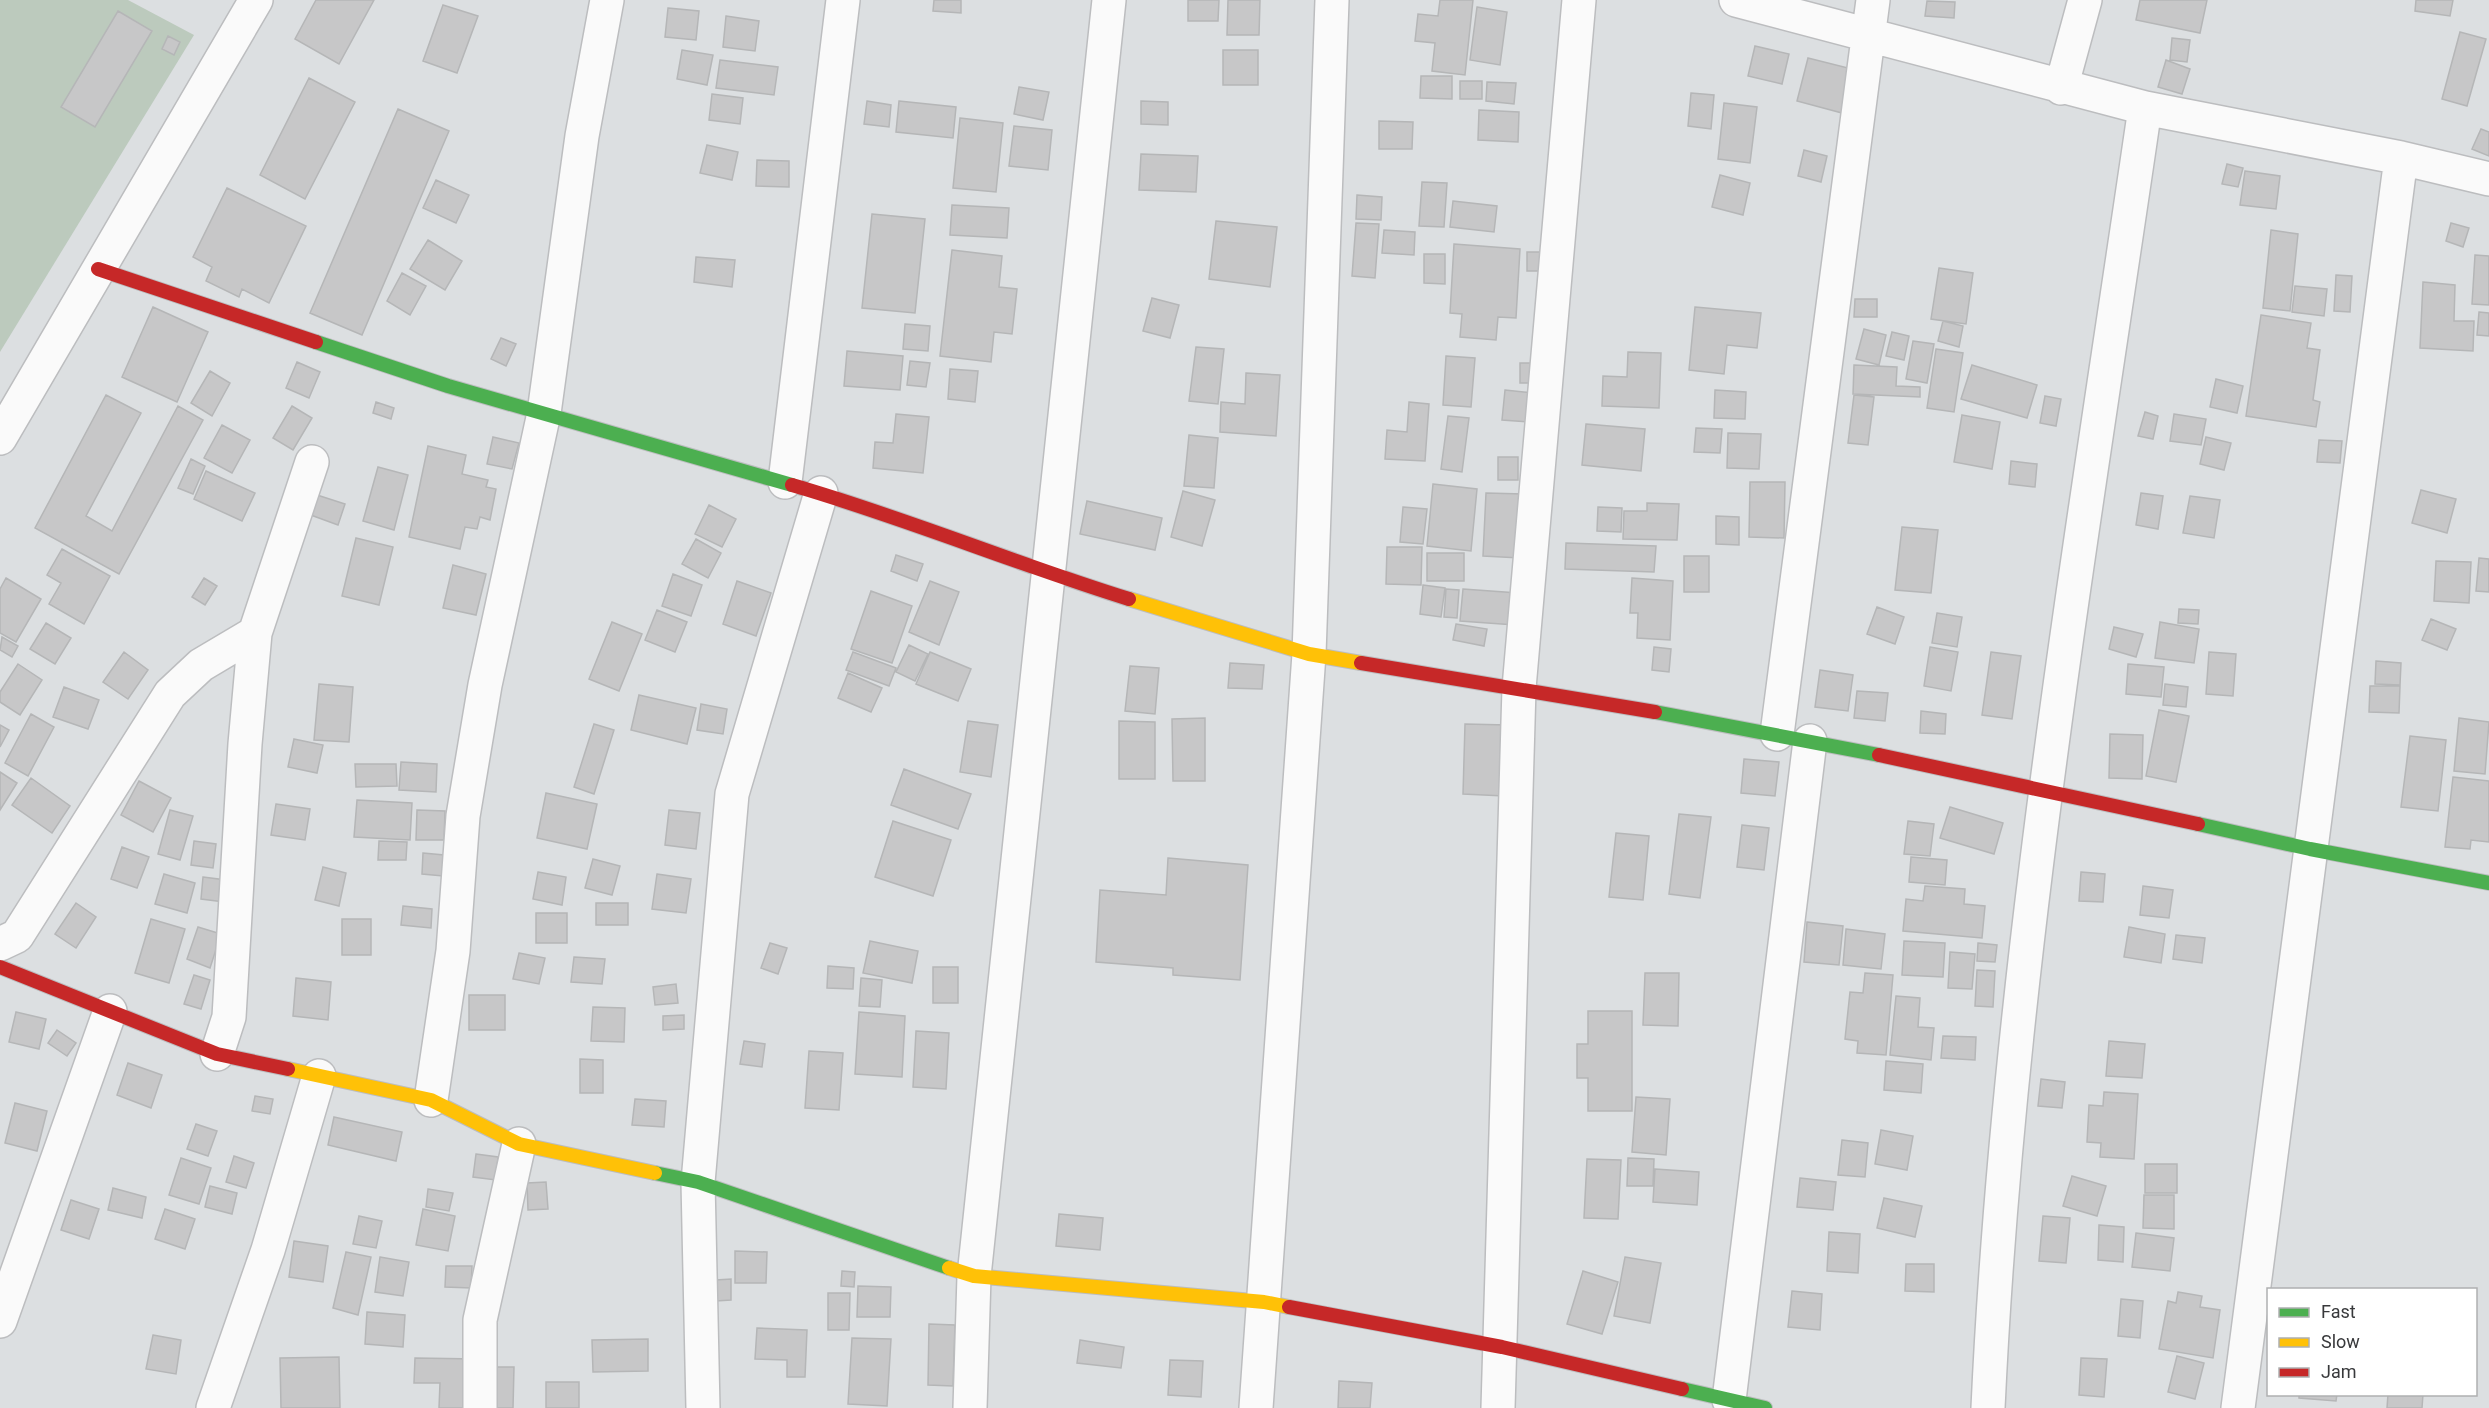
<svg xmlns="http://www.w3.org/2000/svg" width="2489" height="1408" font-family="Roboto,sans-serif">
<rect width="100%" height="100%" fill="#dcdfe1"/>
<path fill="#bccabd" d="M0 0H128L194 35 0 352Z"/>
<path fill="#c7c7c8" stroke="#b5b6b7" stroke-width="1.5" d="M316 0H374L339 64 295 39Z
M934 0H961V13L933 11Z
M1188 0H1219L1218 21H1188Z
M1228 0H1260L1259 35H1227Z
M1440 0H1473L1465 75 1432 71 1435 43 1415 41 1418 14 1438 16Z
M2140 0H2207L2200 33 2136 20Z
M2416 0H2453L2450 16 2415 11Z
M1927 1 1955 2 1954 18 1925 16Z
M443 5 478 16 457 73 423 61Z
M1477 7 1507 12 1500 65 1470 60Z
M668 8 699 11 696 40 665 37Z
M118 11 152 31 95 127 61 107Z
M726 16 759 21 755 51 723 47Z
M2460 32 2486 39 2467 106 2442 99Z
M168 36 180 42 174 55 162 49Z
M2172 38 2190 40 2187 62 2170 60Z
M1755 46 1789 54 1782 84 1748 76Z
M682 50 713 55 707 85 677 79Z
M1223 50H1258V85H1223Z
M1808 58 1852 69 1842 113 1797 101Z
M720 60 778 67 774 95 716 88Z
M2166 60 2190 69 2182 94 2158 87Z
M1421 76H1452V99L1420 98Z
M309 78 355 102 305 199 260 175Z
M1460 81H1482V99H1460Z
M1487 82 1516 83 1514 104 1486 101Z
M1019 87 1049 92 1043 120 1014 114Z
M1691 93 1714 95 1711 129 1688 126Z
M712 94 743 98 740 124 709 120Z
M867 101 891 105 889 127 864 124Z
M899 101 956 107 953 138 896 132Z
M1141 101 1168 102V125L1141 124Z
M1724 103 1757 107 1750 163 1718 159Z
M398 109 449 131 362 335 310 313Z
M1479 110 1519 112 1518 142 1478 140Z
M960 118 1003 123 996 192 953 188Z
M1379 121 1413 122 1412 149H1379Z
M1014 126 1052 130 1048 170 1009 166Z
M2481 129 2489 132V156L2472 149Z
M707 145 738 152 732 180 700 173Z
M1804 150 1827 156 1821 182 1798 176Z
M1141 154 1198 156 1196 192 1139 190Z
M757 160 789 161V187L756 186Z
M2227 164 2243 168 2238 187 2222 184Z
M2245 171 2280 176 2276 209 2240 205Z
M1720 175 1750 183 1743 215 1712 207Z
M436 180 469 195 456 223 423 208Z
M1422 182 1447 183 1444 227 1419 226Z
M227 188 306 226 269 303 242 289 239 297 206 281 212 267 193 257Z
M1357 195 1382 197 1381 220 1356 219Z
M1453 201 1497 206 1494 232 1450 227Z
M952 205 1009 208 1007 238 950 235Z
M872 214 925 219 915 313 862 308Z
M1216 221 1277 227 1270 287 1209 279Z
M1356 223 1379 224 1375 278 1352 276Z
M2451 223 2469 228 2463 247 2446 241Z
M1384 230 1415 232 1414 255 1382 253Z
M2271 230 2298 234 2290 311 2263 308Z
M428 240 462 261 445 290 410 269Z
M1454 244 1520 249 1516 318 1498 317 1496 340 1460 337 1462 314 1450 313Z
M952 250 1002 256 999 287 1017 289 1012 334 994 332 991 362 940 356Z
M1527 252H1542V271H1527Z
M1424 254H1445V284L1424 283Z
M2475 255 2489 256V305L2472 304Z
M696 257 735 260 732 287 694 282Z
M1939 268 1973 273 1966 324 1931 319Z
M402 273 426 286 410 315 387 301Z
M2336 275 2352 276 2350 312 2334 311Z
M2423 282 2455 285 2454 321H2474L2473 351 2420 348Z
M2295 286 2327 289 2324 316 2292 312Z
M1152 298 1179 305 1170 338 1143 331Z
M1855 299H1877V317H1854Z
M153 307 208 332 177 402 122 377Z
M1695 307 1761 313 1757 348 1727 345 1724 374 1689 370Z
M2479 312 2489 313V336L2477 335Z
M2261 315 2311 323 2307 348 2320 350 2313 400 2320 402 2316 427 2246 416Z
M1943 321 1963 326 1959 347 1938 341Z
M905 324 930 326 928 351 903 349Z
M1864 329 1886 335 1879 365 1856 359Z
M1892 332 1909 336 1904 360 1886 356Z
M501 338 516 344 506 366 491 359Z
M1913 341 1934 344 1927 383 1906 379Z
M1196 347 1224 349 1218 404 1189 401Z
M1936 349 1963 353 1954 412 1927 408Z
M847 351 903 356 900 390 844 386Z
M1628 352 1661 353 1659 408 1602 406 1603 376 1627 377Z
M1446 356 1475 358 1471 407 1443 405Z
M910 361 930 363 926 387 907 385Z
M297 362 320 372 309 398 286 388Z
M1520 363H1536L1535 383H1520Z
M1854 365 1897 367 1896 386 1920 387V397L1853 394Z
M1972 365 2037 385 2027 418 1961 399Z
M950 369 978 371 975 402 948 399Z
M210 371 230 383 212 416 191 403Z
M1246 373 1280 375 1276 436 1220 432 1221 402 1245 404Z
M2216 379 2243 386 2237 413 2210 407Z
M1505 390 1534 393 1531 422 1502 420Z
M1715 390 1746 392 1745 419 1714 418Z
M106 395 141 413 86 516 112 531 178 406 203 420 119 574 35 528Z
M1854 395 1874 397 1868 445 1848 443Z
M2045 396 2061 399 2056 426 2040 423Z
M376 402 394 408 391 419 373 413Z
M1409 402 1429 404 1425 461 1385 459 1387 430 1407 432Z
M292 406 312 418 293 450 273 438Z
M2145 412 2158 416 2153 439 2138 436Z
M896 414 929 417 923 473 873 468 875 442 893 443Z
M2174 414 2206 419 2201 445 2170 441Z
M1962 415 2000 422 1992 469 1954 462Z
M1448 416 1469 418 1462 472 1441 469Z
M1586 424 1645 429 1641 471 1582 465Z
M222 425 250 440 232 473 204 458Z
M1696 428 1722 429 1720 453 1694 452Z
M1728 433 1761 434 1759 469 1727 468Z
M1189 435 1218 438 1214 488 1184 486Z
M493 437 519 443 512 469 487 464Z
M2206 437 2231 443 2224 470 2200 464Z
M2319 440 2342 441 2340 463 2317 462Z
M428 446 466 455 462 474 488 480 486 487 496 489 490 520 480 517 477 529 465 527 460 549 409 537Z
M1498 457H1518V480H1498Z
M191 459 205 466 193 494 178 488Z
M2011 461 2037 464 2035 487 2009 484Z
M378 467 408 475 394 530 363 521Z
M206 471 255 493 242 521 194 499Z
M1750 482H1785L1784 538 1749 537Z
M1433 484 1477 489 1471 551 1427 546Z
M2421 490 2456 499 2447 533 2412 523Z
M1183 491 1215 500 1202 546 1171 537Z
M1486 493 1523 494 1520 558 1483 556Z
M2141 493 2163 496 2158 529 2136 525Z
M314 494 345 504 338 525 308 514Z
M2190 496 2220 500 2214 538 2183 533Z
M1087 501 1162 518 1155 550 1080 534Z
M1647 503 1679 504 1677 540 1623 539 1624 511H1647Z
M709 505 736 519 722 547 695 534Z
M1403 507 1427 509 1423 544 1400 542Z
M1598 507 1622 508 1621 532 1597 531Z
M1716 516 1739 517V545L1716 544Z
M1902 527 1938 530 1931 593 1895 590Z
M356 538 393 547 379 605 342 596Z
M696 539 721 553 708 578 682 564Z
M1566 543 1656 546 1654 572 1565 569Z
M1387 547H1422L1421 585 1386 584Z
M62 549 110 576 84 624 49 604 61 583 47 575Z
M1427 553H1464V581H1427Z
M896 555 923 564 917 581 891 571Z
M1684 556H1709V592H1684Z
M2479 558 2489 559V592L2476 591Z
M2436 561 2471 562 2469 603 2434 601Z
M453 565 486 574 476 615 443 608Z
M673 574 702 585 691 616 662 606Z
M6 578 41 599 16 642 0 633V589Z
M204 578 217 586 205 605 192 597Z
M1632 578 1673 581 1670 640 1637 638 1638 613H1630Z
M737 581 771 593 756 636 723 624Z
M930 581 959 592 939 645 909 632Z
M1423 585 1445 588 1441 617 1420 614Z
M1446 589 1459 590 1457 618 1444 617Z
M1463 589 1518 593 1515 625 1460 621Z
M871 591 912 606 892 663 851 649Z
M1877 607 1904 617 1895 644 1867 634Z
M2179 609 2199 610 2198 624 2178 623Z
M657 610 687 622 675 652 645 640Z
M1937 613 1962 617 1957 647 1932 643Z
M2431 619 2456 629 2447 650 2422 640Z
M612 622 642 634 619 691 589 679Z
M2160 622 2199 629 2194 663 2155 658Z
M46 623 71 638 55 664 30 649Z
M1456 624 1487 629 1484 646 1453 640Z
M2114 627 2143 634 2136 657 2109 649Z
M2 637 18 646 12 657 0 650Z
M909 645 928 654 915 681 896 672Z
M1654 647 1671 649 1669 672 1652 670Z
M1930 647 1958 652 1951 691 1924 686Z
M124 652 148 670 128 699 103 682Z
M853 652 896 668 889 686 846 670Z
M930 652 971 669 958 701 916 684Z
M1991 652 2021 656 2012 719 1982 715Z
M2209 652 2236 654 2233 696 2206 694Z
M2376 661 2401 663 2400 685 2375 684Z
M1230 663 1264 665 1262 689 1228 688Z
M18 664 42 680 20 715 0 702V692Z
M2128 664 2164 667 2161 697 2126 694Z
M1130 666 1159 668 1155 714 1125 711Z
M1820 670 1853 675 1848 711 1815 707Z
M848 673 882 688 871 712 838 698Z
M319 684 353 687 349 742 314 740Z
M2165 684 2188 687 2186 707 2163 705Z
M2370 686H2400L2399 713 2369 712Z
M64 687 99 700 88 729 53 717Z
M1857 691 1888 693 1885 721 1854 718Z
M639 695 696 708 687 744 631 730Z
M701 704 727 709 723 734 697 730Z
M2159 710 2189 716 2176 782 2146 776Z
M1921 711 1946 714 1945 734 1920 733Z
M31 714 54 727 28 776 5 763Z
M1205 718V781H1173L1172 719Z
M2459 718 2489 722 2485 774 2454 771Z
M968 721 998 725 991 777 960 772Z
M1119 721 1155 722V779H1119Z
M594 724 614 730 594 794 574 787Z
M1465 724 1507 725 1504 796 1463 794Z
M0 725 9 730 0 747Z
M2110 734 2143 735 2142 779 2109 778Z
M2410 736 2446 740 2438 811 2401 807Z
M294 739 323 745 317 773 288 767Z
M1744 759 1779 762 1775 796 1741 793Z
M401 762 437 764 436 792 399 790Z
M355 764H396L397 786 356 787Z
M904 769 971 794 958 829 891 805Z
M0 772 17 783 0 810Z
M2453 777 2489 781V842L2471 840 2470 849 2445 847Z
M31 778 70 806 52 833 12 805Z
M139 781 171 798 153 832 121 815Z
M546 793 597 804 587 849 537 838Z
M357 800 412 803 410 840 354 837Z
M276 804 310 809 305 840 271 835Z
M1950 807 2003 823 1994 854 1940 838Z
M170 810 193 816 180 860 158 854Z
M417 810 445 811 444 840H416Z
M669 810 700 813 696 849 665 845Z
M1679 814 1711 817 1700 898 1669 894Z
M893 821 951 840 933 896 875 877Z
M1908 821 1934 824 1930 856 1904 854Z
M1742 825 1769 828 1764 870 1737 867Z
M1616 833 1649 836 1643 900 1609 897Z
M194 841 216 844 213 868 191 865Z
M379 841 407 842 406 860H378Z
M122 847 149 857 137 888 111 879Z
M423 853 444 855 443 876 422 874Z
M1911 857 1947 860 1945 885 1909 882Z
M1168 858 1248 865 1240 980 1173 975V968L1096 962 1100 890 1166 895Z
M593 859 620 866 612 895 585 888Z
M323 867 346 873 339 906 315 900Z
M538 872 566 877 562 905 533 899Z
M2081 872 2105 874 2103 902 2079 901Z
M164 874 195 883 187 913 155 904Z
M657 874 691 879 686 913 652 909Z
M203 877 226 880 224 902 201 899Z
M1925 886 1965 889 1964 904 1985 906 1982 938 1903 931 1906 899 1923 901Z
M2143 886 2173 890 2169 918 2140 915Z
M76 903 96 917 76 948 55 934Z
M596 903H628V925H596Z
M403 906 432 909 431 928 401 925Z
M536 913H567V943H536Z
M151 919 185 929 169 983 135 973Z
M342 919H371V955H342Z
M1807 922 1843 926 1839 965 1804 962Z
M198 927 221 934 210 968 187 959Z
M2129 927 2165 934 2161 963 2124 957Z
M1846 929 1885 934 1881 969 1843 965Z
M2176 935 2205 938 2202 963 2173 959Z
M870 941 918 951 912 983 863 973Z
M1904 941 1945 943 1943 977 1902 975Z
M770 943 787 948 778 974 761 968Z
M1978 943 1997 945 1995 962 1977 961Z
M1950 952 1975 954 1972 989 1948 988Z
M519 953 545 958 539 984 513 979Z
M574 957 605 959 602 984 571 982Z
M828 966 854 968 853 989 827 988Z
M933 967H958V1003H933Z
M1977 970 1995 971 1993 1007 1975 1006Z
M1645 973H1679L1678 1026 1643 1025Z
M1865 973 1893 975 1886 1055 1857 1053 1858 1041 1845 1039 1850 992 1863 993Z
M194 975 210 980 201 1009 184 1004Z
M296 978 331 982 328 1020 293 1016Z
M861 978 882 980 880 1007 859 1006Z
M676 984 678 1003 655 1005 653 987Z
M469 995H505V1030H469Z
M1896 996 1920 998 1918 1027 1934 1028 1931 1060 1890 1055Z
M593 1007 625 1008 624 1042 591 1041Z
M1588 1011H1632V1111H1588V1078H1577V1044H1588Z
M16 1012 46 1019 39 1049 9 1042Z
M859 1012 905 1016 902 1077 855 1074Z
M684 1015V1029L663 1030V1016Z
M57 1030 76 1043 67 1056 48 1043Z
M916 1031 949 1033 946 1089 913 1087Z
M1943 1036 1976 1037 1975 1060 1941 1058Z
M744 1041 765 1044 762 1067 740 1064Z
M2109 1041 2145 1044 2142 1078 2106 1076Z
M809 1051 843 1053 839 1110 805 1108Z
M580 1059 603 1060V1093H580Z
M1886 1061 1923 1064 1921 1093 1884 1090Z
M128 1063 162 1075 151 1108 117 1095Z
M2041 1079 2065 1082 2062 1108 2038 1106Z
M2104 1092 2138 1094 2134 1159 2100 1157 2101 1143 2087 1142 2089 1105 2103 1106Z
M255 1096 273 1099 270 1114 252 1111Z
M1636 1097 1670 1099 1666 1155 1632 1152Z
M635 1099 666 1101 664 1127 632 1125Z
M15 1103 47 1111 37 1151 5 1143Z
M334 1117 402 1132 396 1161 328 1145Z
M196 1124 217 1131 208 1156 187 1149Z
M1881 1130 1913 1136 1907 1170 1875 1164Z
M1842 1140 1868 1143 1865 1177 1838 1175Z
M476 1154 498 1157 496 1180 473 1177Z
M234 1156 254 1163 246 1188 226 1182Z
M181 1158 211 1168 199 1204 169 1195Z
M1628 1158 1654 1159 1653 1186H1627Z
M1587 1159 1621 1160 1618 1219 1584 1218Z
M2145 1164H2177V1193H2145Z
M1655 1169 1699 1172 1697 1205 1653 1202Z
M2072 1176 2106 1186 2097 1216 2063 1206Z
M1800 1178 1836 1182 1833 1210 1797 1207Z
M546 1182 548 1209 528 1210 527 1183Z
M210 1186 237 1193 232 1214 205 1207Z
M113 1188 146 1197 142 1218 108 1210Z
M428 1189 453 1193 449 1211 426 1207Z
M2144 1195H2174V1229L2143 1228Z
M1884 1198 1922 1206 1915 1237 1877 1228Z
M71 1200 99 1209 89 1239 61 1230Z
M165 1209 195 1219 185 1249 155 1239Z
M423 1209 455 1216 448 1251 416 1245Z
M1059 1214 1103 1218 1100 1250 1056 1246Z
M359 1216 382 1221 376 1248 353 1244Z
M2043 1216 2070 1218 2066 1263 2039 1261Z
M2099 1225 2124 1227 2123 1262 2098 1260Z
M1829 1232 1860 1234 1858 1273 1827 1271Z
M2136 1233 2174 1238 2170 1271 2132 1267Z
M294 1241 328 1246 323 1282 289 1277Z
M735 1251 767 1252 766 1283H735Z
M346 1252 371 1257 358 1315 333 1308Z
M380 1257 409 1262 403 1296 375 1292Z
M1625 1257 1661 1263 1650 1323 1614 1316Z
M1906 1264H1934V1292L1905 1291Z
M446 1266H472L471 1288 445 1287Z
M842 1271 855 1272 854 1287 841 1286Z
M1583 1271 1618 1282 1602 1334 1567 1324Z
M731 1279V1300L716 1301V1280Z
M858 1286 891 1287 890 1317H857Z
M1792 1291 1822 1294 1820 1330 1788 1327Z
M2178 1292 2202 1296 2200 1307 2220 1310 2213 1358 2159 1349 2168 1301 2176 1303Z
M828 1293H850L849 1330H828Z
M2121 1299 2143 1301 2140 1338 2118 1336Z
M367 1312 405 1315 403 1347 365 1344Z
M929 1324 955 1325 953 1386 928 1385Z
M757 1328 807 1330 805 1377H787V1360L755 1359Z
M153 1335 181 1340 176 1374 146 1369Z
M852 1338 891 1339 887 1406 848 1404Z
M648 1339V1371L593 1372 592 1340Z
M1080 1340 1124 1347 1121 1368 1077 1363Z
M2177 1356 2204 1363 2195 1399 2168 1392Z
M339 1357 340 1408H281L280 1358Z
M415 1358 477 1359 476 1408H439L440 1383H414Z
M2081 1358 2107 1359 2104 1397 2079 1395Z
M1170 1360 1203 1361 1201 1397 1168 1395Z
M494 1367H514L513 1408H492Z
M1339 1381 1372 1383 1370 1408H1338Z
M546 1382H579V1408H546Z
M2299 1394H2337L2336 1401 2299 1398Z
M2388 1394H2423L2422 1408H2387Z"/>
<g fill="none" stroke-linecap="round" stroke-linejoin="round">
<defs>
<path id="street" d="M1736 0 2145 108 2401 158 2489 179
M2061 88 2085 0
M0 438 256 0
M785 482 843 0
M1777 734 1873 0
M0 944 17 936 170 694 201 665 255 633
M217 1054 229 1017 245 744 255 633 312 462
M431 1100 453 951 463 816 485 685 544 413 582 136 607 0
M0 1321 110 1011
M1729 1400 1810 741
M213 1408 268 1250 319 1076
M480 1408V1320L519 1144
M703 1408 698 1182 732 794 821 493
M970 1408 974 1276 1109 0
M1256 1408 1309 654 1332 0
M1498 1408 1519 688 1579 0
M1988 1408C2008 972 2082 540 2145 108
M2238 1408 2401 158"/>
<path id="fast" d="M316 342 448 386 792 485
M1655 712 1879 755
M2198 824 2310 849 2489 883
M655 1173 698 1182 949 1268
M1682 1389 1765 1408"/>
<path id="slow" d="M1129 599 1309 654 1361 663
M288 1069 431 1100 519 1144 655 1173
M949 1268 974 1276 1264 1302 1289 1307"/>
<path id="jam" d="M98 269 316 342
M792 485C906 518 1016 564 1129 599
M1361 663 1655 712
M1879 755 2198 824
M0 967 217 1054 288 1069
M1289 1307 1502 1347 1682 1389"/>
</defs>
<use href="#street" stroke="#bcbdbf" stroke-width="36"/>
<use href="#fast" stroke="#bcbdbf" stroke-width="16"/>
<use href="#slow" stroke="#bcbdbf" stroke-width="16"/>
<use href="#jam" stroke="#bcbdbf" stroke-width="16"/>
<use href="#street" stroke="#fafafa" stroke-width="33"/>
<use href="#fast" stroke="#4caf50" stroke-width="14"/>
<use href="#slow" stroke="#ffc107" stroke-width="14"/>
<use href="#jam" stroke="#c62828" stroke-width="14"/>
</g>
<rect x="2267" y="1288" width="210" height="108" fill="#ffffff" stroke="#afb0b1" stroke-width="1.5"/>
<rect x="2279" y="1308" width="30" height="9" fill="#4caf50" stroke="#afb0b1" stroke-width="1.5"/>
<text x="2321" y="1318" font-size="18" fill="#38393b">Fast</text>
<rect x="2279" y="1338" width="30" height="9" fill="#ffc107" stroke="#afb0b1" stroke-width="1.5"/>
<text x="2321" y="1348" font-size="18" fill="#38393b">Slow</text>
<rect x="2279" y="1368" width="30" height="9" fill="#c62828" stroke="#afb0b1" stroke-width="1.5"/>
<text x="2321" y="1378" font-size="18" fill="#38393b">Jam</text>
</svg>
